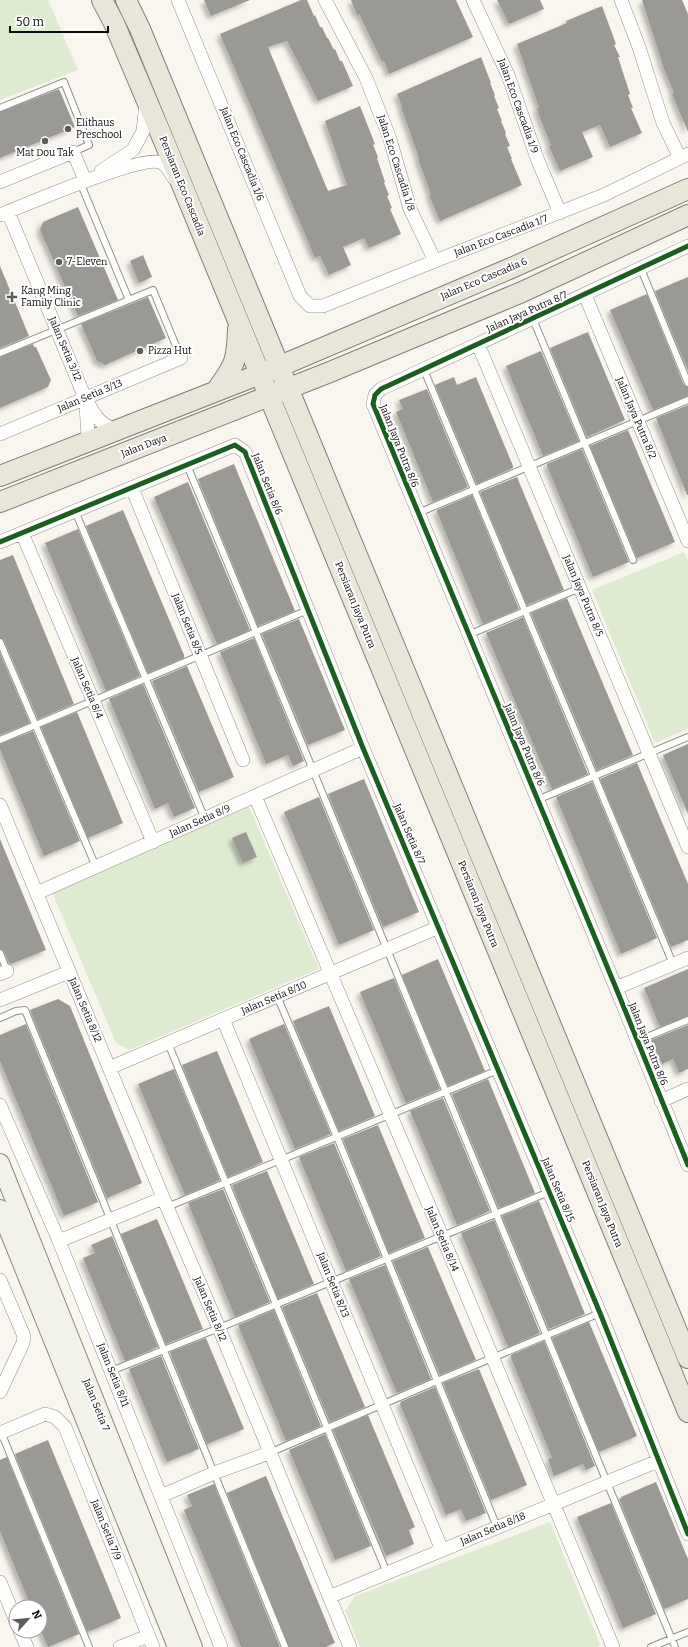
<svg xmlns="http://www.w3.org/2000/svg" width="688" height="1647" font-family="Bitter,serif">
<defs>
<filter id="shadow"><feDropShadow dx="-3.5" dy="3.5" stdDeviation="2" flood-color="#0004"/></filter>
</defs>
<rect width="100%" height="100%" fill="#f8f6ee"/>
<path fill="#dfebd1" d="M0 0H48L78 70 0 100Z
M684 552 688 560V729L655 743 592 590Z
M248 804 319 969 129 1050 116 1043 52 892Z
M550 1522 600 1644 598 1647H360L345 1611 355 1596Z"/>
<path fill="#9a9994" filter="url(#shadow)" d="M204 0H250L211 16Z
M301 0H307L314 16 315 15 320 27H322L327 38H328L334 50 335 49 340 61H342L353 86 318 101 287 41 268 47 328 191 347 185 325 121 360 106 375 144 373 145 378 157 377 158 385 182 384 183 389 195 387 196 392 208 390 209 401 234 369 248 364 238 343 247 351 265 329 275 320 256 315 258 220 34Z
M351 0H456L473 37 389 74 384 61 382 62 359 14 357 15Z
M497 0H540L544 9 509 24Z
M642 0H682L688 14V132L672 94 674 93 664 69Z
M602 6 616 44 614 45 620 57H618L630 94 628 95 633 108H631L642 133 610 147 600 125 582 132 593 157 560 171 549 146 551 145 541 121 537 109 539 108 517 44 567 23 566 21Z
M481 57 491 83H490L495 95 494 96 499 108 497 109 502 121H501L506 133 505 134 510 146 507 147 512 159H511L522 185 440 221 429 195H431L422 170 418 158H419L401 107H402L397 94Z
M59 89 75 127 0 158V112Z
M78 207 118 300 78 316 40 230 43 222Z
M143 255 152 277 139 283 130 261Z
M0 266 29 336 0 348Z
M688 277V371L655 291Z
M647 294 684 385 688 387V396L653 410 610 310Z
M148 297 166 338 105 365 97 361 81 324Z
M588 332 625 420 587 437 550 348Z
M33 344 34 347H36L51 380 48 387 0 408V357Z
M541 351 579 441 543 456 506 366Z
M454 377 457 385 476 377 513 466V468L477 484 435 385Z
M427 389 468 487 433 502 396 412 403 409 399 400Z
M688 405V495H687L656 418Z
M628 430 675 542 637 558 590 446Z
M582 449 629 562 593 577 547 466V464Z
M234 464 295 611 258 626 198 479Z
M517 477 564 590 527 605 480 492Z
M188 482 250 630 217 644 154 497Z
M472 495 519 609 483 624 437 512V510Z
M123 510 184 655V658L148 673 86 526Z
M78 529 140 676 106 691 45 543Z
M13 555 74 704 38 719 4 640 0 638V560Z
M567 598 633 755 597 770 531 613Z
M523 617 588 774 552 789 486 633Z
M299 619 345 730 308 745 262 634Z
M254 638 304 761 293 766 288 755 266 764 220 652Z
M0 653 30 723 0 735Z
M187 666 234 777 199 792 152 681Z
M143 684 195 808 174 817 168 803 155 809 109 699Z
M77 712 123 823 88 838 41 727Z
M33 731 80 841 44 856 0 749V744Z
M688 744V814L663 755Z
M637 763 688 884V940L671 947 600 779Z
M364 779 419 912 383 927 328 794Z
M592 782 657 938 621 954 556 797Z
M319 797 374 930 339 945 284 812Z
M246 832 257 857 243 863 232 838Z
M0 839 46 950 11 964 9 963 4 951 0 949Z
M438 959 485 1071 448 1086 402 975Z
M688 969V1016L660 1027 644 988Z
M394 978 440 1089 406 1103 360 992Z
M58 999 70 1006 142 1183 107 1198 30 1010Z
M329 1006 375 1116 339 1131 293 1021Z
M26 1024 98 1202 64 1216 0 1061V1035Z
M284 1024 331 1134 295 1149 249 1039Z
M688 1025V1069L679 1073 673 1059 662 1064 651 1040Z
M217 1051 263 1162 228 1177 182 1065Z
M174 1069 220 1180 185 1195 138 1084Z
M488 1079 535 1193 499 1208 452 1094Z
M443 1098 490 1211 457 1225 410 1111Z
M378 1125 425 1238 389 1253 343 1139Z
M334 1143 381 1256 346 1271 299 1157Z
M267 1171 314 1284 278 1299 232 1185Z
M223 1189 270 1302 235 1317 188 1203Z
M539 1201 585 1314 549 1329 502 1216Z
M157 1219 203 1329 166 1344 121 1234Z
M494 1220 540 1333 508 1347 461 1233Z
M112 1236 158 1347 125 1361 83 1258 95 1253 91 1245Z
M428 1247 476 1360 440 1375 393 1261Z
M385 1265 431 1379 397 1393 349 1279Z
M317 1293 365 1407 330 1422 282 1307Z
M274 1310 321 1426 286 1441 238 1325Z
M589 1322 637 1436 599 1452 552 1338Z
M206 1338 244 1429 207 1444 170 1352Z
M544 1341 595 1466 586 1470 583 1464 554 1476 548 1459 552 1458 511 1358V1355Z
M161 1356 199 1449 167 1462 129 1369Z
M479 1369 527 1485 491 1500 443 1383Z
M435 1387 486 1513 466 1521 461 1509 446 1515 400 1404 401 1403 400 1402Z
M368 1415 415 1527 409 1530 414 1544 386 1556 333 1430Z
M325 1434 371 1546 335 1560 289 1450Z
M48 1440 121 1618 90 1631H87L15 1454Z
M7 1457 79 1634 48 1647 40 1629V1607H31L0 1531V1460Z
M266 1476 335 1643 325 1647H289L227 1493Z
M656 1482 688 1559V1599L664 1609 619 1499 622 1498 621 1497Z
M214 1484 280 1647H241L189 1522 184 1510 192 1506 187 1495Z
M611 1503 656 1614 623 1628 577 1517Z"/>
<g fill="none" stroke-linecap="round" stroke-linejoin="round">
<defs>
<path id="lane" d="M0 108 64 82 89 145 73 152
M80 182 129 300
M641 269 688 383
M533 319 633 560
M0 353 153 290 181 358
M424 370 673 964
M187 465 675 1647
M75 511 205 819
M418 513 688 400
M468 635 580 588
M0 642 96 867
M0 740 308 610
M537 800 688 737
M0 953 7 971
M277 996 337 1137 497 1527
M0 1018 16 1011 25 1010 285 1647
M637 1041 688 1020
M168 1043 387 1573
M167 1207 498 1070
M111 1371 219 1328 549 1192
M1 1432 89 1647
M269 1453 437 1381 600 1313
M651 1647 688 1632"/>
<path id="street" d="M178 0 300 296 310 306H323L435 261 604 195 688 154
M325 0 366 78 390 139 410 209 435 261
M473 0 508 75 538 161 560 213
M621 0 639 47 663 123 680 158
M101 171 133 150 143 131 146 103
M0 182 73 152 85 180
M8 212 85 398C94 414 98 423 115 430
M0 215C23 206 145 153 162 163 167 166 171 174 174 178
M688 246 381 389 375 395 373 404 616 988 688 1165
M585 295 688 541
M478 344 688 847
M0 434 181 358
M84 442 88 435 86 406
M132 488 243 760
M22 533 153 842
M0 542 235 445 245 452 363 748 600 1313 688 1534
M255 796 442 1236 613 1647
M0 805 167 1207 219 1328 350 1647
M37 893 363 748
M0 974 7 971
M616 988 688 958
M0 1000 69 972
M223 1019 442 1550
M109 1068 439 927
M661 1101 688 1089
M0 1105 59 1241 221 1647
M59 1241 163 1198
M0 1280 24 1336 23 1343 0 1392
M0 1433 45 1414 55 1417 65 1427 153 1647
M161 1496 214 1473 269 1453
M0 1582 16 1621
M329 1597 658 1461
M20 1631 27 1647
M120 1647 148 1636"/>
<path id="secondary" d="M0 1163 193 1647
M0 1209 177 1647"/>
<path id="primary" d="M102 0 114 23 166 146 688 1412
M126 0 140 29 688 1358
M216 391C235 365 237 361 238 329
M0 476 278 367 509 269 688 189
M0 502 330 372 522 292 688 215"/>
</defs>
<use href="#lane" stroke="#91908d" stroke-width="8"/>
<use href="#street" stroke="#91908d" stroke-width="14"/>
<use href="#secondary" stroke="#888783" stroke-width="20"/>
<use href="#primary" stroke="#7e7e7a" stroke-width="22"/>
<use href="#lane" stroke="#fefefc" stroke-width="6"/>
<use href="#street" stroke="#fefefc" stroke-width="13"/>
<use href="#secondary" stroke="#f3f2e8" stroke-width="18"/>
<use href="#primary" stroke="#e9e6d9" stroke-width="20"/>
<defs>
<path id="cycleway" d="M688 246 381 389 375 395 373 404 616 988 688 1165
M0 542 235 445 245 452 363 748 600 1313 688 1534"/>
</defs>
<use href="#cycleway" stroke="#fff" stroke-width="8"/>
<use href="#cycleway" stroke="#1b5e20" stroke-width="5"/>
</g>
<g fill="#5d5d5a" stroke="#fff" stroke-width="1.5">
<circle cx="68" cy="129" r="4"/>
<circle cx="45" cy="141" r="4"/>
<circle cx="59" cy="262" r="4"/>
<path d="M10 291h4v4h4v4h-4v4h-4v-4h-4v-4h4z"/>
<circle cx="140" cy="351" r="4"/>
</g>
<g text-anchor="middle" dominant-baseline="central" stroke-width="4" stroke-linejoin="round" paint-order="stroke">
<g font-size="10" fill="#0a0a0a" stroke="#fff">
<text transform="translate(518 106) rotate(70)">Jalan Eco Cascadia 1/9</text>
<text transform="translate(242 154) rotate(68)">Jalan Eco Cascadia 1/6</text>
<text transform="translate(396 163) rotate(72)">Jalan Eco Cascadia 1/8</text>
<text transform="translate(182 186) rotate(68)">Persiaran Eco Cascadia</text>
<text transform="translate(501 236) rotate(-21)">Jalan Eco Cascadia 1/7</text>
<text transform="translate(484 279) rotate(-23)">Jalan Eco Cascadia 6</text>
<text transform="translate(527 312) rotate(-24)">Jalan Jaya Putra 8/7</text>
<text transform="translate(65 349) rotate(67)">Jalan Setia 3/12</text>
<text transform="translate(90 396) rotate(-23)">Jalan Setia 3/13</text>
<text transform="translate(636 418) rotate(67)">Jalan Jaya Putra 8/2</text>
<text transform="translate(144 446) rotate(-21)">Jalan Daya</text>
<text transform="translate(399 446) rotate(68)">Jalan Jaya Putra 8/6</text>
<text transform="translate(267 484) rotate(68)">Jalan Setia 8/6</text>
<text transform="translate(583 596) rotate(67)">Jalan Jaya Putra 8/5</text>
<text transform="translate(355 605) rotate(68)">Persiaran Jaya Putra</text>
<text transform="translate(187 624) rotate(68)">Jalan Setia 8/5</text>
<text transform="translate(87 688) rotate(67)">Jalan Setia 8/4</text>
<text transform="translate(524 745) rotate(67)">Jalan Jaya Putra 8/6</text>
<text transform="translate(200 821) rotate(-24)">Jalan Setia 8/9</text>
<text transform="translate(409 834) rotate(67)">Jalan Setia 8/7</text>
<text transform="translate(478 904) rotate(68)">Persiaran Jaya Putra</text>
<text transform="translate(274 998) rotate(-23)">Jalan Setia 8/10</text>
<text transform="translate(85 1010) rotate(67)">Jalan Setia 8/12</text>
<text transform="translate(648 1044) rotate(68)">Jalan Jaya Putra 8/6</text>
<text transform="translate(558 1190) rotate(67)">Jalan Setia 8/15</text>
<text transform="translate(602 1204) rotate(68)">Persiaran Jaya Putra</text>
<text transform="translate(442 1239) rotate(67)">Jalan Setia 8/14</text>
<text transform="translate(333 1285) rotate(68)">Jalan Setia 8/13</text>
<text transform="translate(210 1309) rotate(67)">Jalan Setia 8/12</text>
<text transform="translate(113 1375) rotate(68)">Jalan Setia 8/11</text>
<text transform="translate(96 1405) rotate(68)">Jalan Setia 7</text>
<text transform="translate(493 1529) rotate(-23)">Jalan Setia 8/18</text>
<text transform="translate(106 1530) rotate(68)">Jalan Setia 7/9</text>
</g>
<g font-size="10" fill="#0a0a0a" stroke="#fff" text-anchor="start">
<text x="76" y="123">Elithaus<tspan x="76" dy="12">Preschool</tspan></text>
<text x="45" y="153" text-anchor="middle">Mat Dou Tak</text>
<text x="67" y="262">7-Eleven</text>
<text x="21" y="291">Kang Ming<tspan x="21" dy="12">Family Clinic</tspan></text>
<text x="148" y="351">Pizza Hut</text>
</g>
</g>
<g transform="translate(28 1619) rotate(63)"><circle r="19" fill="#ffffff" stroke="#9d9d9d"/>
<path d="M0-3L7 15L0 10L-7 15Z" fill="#5d5d5a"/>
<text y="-6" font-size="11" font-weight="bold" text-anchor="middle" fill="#0a0a0a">N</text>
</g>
<path d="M10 26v6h98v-6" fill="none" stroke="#0a0a0a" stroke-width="2"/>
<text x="16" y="26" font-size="12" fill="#0a0a0a" stroke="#ffffff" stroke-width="3" paint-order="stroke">50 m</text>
</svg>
